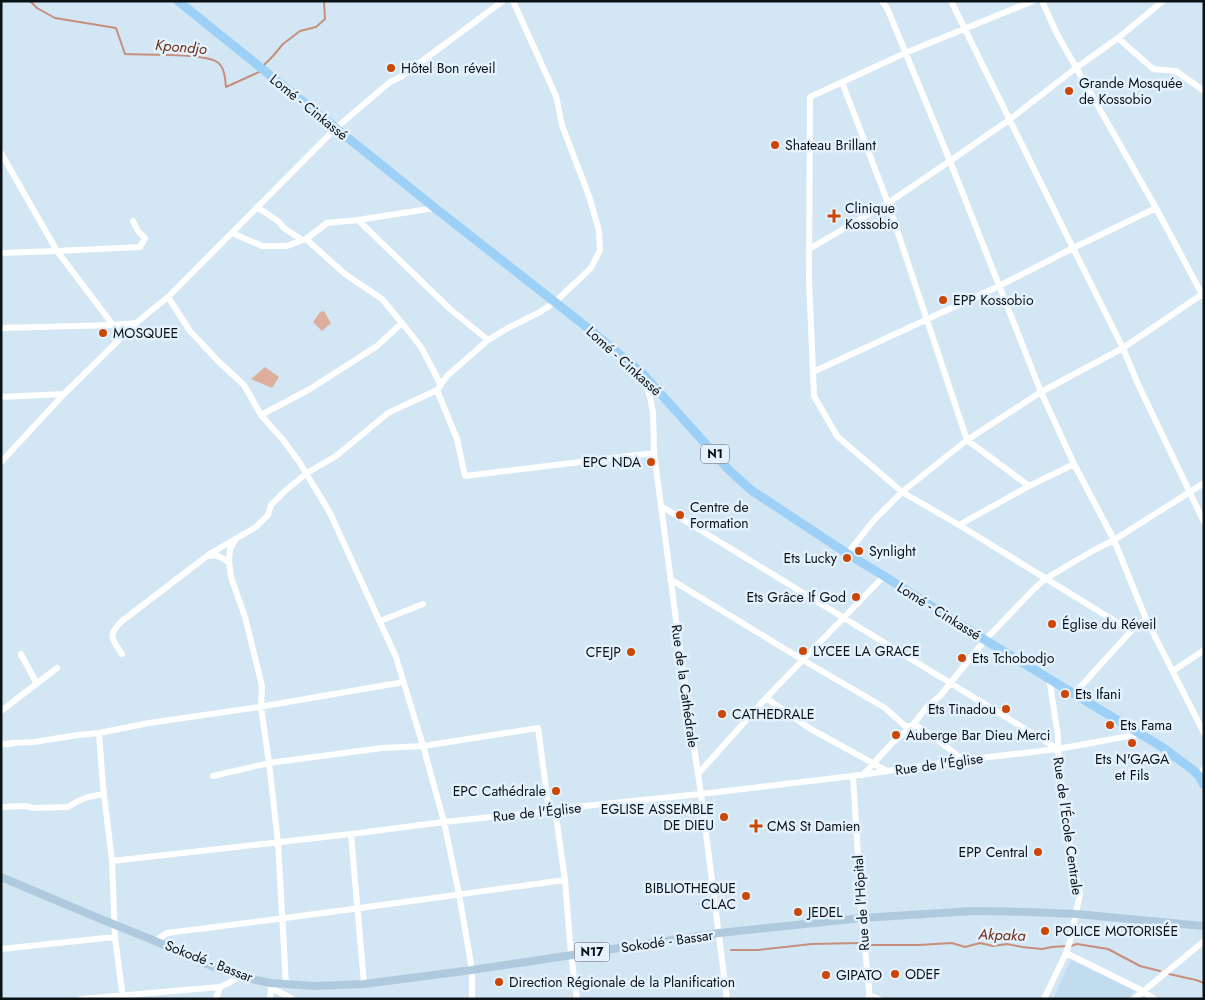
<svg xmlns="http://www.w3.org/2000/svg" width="1205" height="1000" font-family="Jost,sans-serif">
<rect width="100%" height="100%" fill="#d3e6f4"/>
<path fill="#c2dcef" d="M1071 960 1135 991 1127 999H1053Z"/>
<path fill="#deae9d" d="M324 311 331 323 322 331 313 322 320 312Z
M265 367 279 377 272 388 251 379Z"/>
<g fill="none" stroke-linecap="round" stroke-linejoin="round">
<path stroke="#c68f7c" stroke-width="2" d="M30 1 37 8 55 18 116 28 125 54C142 55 206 53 217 62 225 67 225 79 226 87L259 72
M263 66 273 56 283 44 300 31 316 27 325 19 324 1
M869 945H919L952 943 965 947 980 943 993 946 1007 944 1022 947 1042 949 1052 947 1066 946
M1071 946 1077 944 1108 949 1140 966 1160 971
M731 950H758L812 944 860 943
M1169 974 1196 980 1204 983"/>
<path stroke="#fff" stroke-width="6" d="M882 1 888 10 950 161 1041 392 1074 464 1114 540 1146 619 1204 733
M951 1 1073 248 1123 348 1137 382 1204 522
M1033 1 905 53 810 97 809 280 814 396 837 436 902 492 959 525 1131 631
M1042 1 1057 34 1156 208 1203 296
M1118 38 1153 69 1176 71 1204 91
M842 82 888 203 967 440 1029 486
M1 153 57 251 1 253
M257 207 278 221 284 228 302 240
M358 220 450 309 488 340
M232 233 262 246H287L306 239 327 223 358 220 435 208
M306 239 345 274 382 299 402 323
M809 249 888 203 950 161 1009 120 1076 68 1118 38 1163 1
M168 297 190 331 219 362 244 385 261 415 283 440 300 463 330 513 396 657 424 749 444 822 459 894 472 970V999
M113 325 57 251 140 247 145 238 138 231 133 221
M1 328 113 325 136 323
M813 372 999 286 1073 248 1156 208
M644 378 650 397 653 413 654 453 684 680 701 794 727 999
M437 390 457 439 465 476 654 453
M1 397 64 394
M261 415 310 389 377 346 402 323 421 347 441 385
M1 462 64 394 136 323 168 297 336 128 390 82 402 76 503 1
M661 506C793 587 926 667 1058 749
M959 525 1029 486 1074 464
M236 539 230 549 229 562 231 577 245 617 262 686 261 707 269 763 278 843 286 985
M847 554 874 520 902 492 967 440 1041 392 1123 348 1204 293
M210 556 216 555 229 562
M670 579 803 660 885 708 905 726H917L933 736 963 760
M380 621 423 604
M21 654 37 684
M122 654C112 639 107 635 122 621L211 553 256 527 268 515 271 505 286 490 307 473 336 456 388 413 437 390 447 376 488 340 508 328 540 312 555 302 591 268 600 250 599 231 590 199 562 125 556 96 513 1
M1173 671 1204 650
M1074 694 1131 631 1146 619
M766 698 809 728 887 771
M1 711 57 668
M99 733 103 786 112 861 115 937 123 999
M1 744H11V743L34 742 78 735 99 733 149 723 259 707 404 682
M698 774 766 698 884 576
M863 775 892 743 911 727 927 707 940 696 985 640 1033 590 1045 579 1094 550 1114 540 1204 483
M213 776 269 763 382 748 423 746 538 728 549 811
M853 776 862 918 870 999
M1199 776 1204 769
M1 807 24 806 35 808 68 807 78 801 88 797 104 794
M555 809 565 880 571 955 577 999
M351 834 364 984
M112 861 351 834 444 822 549 811 555 809 701 794 853 776 963 760 1058 749 1140 734
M155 941 167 933C300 917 432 898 565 880
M1 949 115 937
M1066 953 1143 991 1154 999
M271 988 293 999
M869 995 879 999
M81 999 220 987 241 977
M216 999 220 987
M270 999 271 987
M1044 999 1066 953 1070 941 1080 894 1070 847 1062 790 1058 749V736L1049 678
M1134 999 1204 941"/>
<path stroke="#afcadf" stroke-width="8" d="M1 877 91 915 155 941 204 963 241 977 271 983 315 986 364 984 472 970 719 933 862 918 973 911 1030 912 1076 914 1204 926"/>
<path stroke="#9cd0f6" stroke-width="9" d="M178 1 435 208 584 325 643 374 729 470 751 490 851 556 884 576 985 640 1162 747 1193 770 1199 776 1204 785"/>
</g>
<g fill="#cc4604" stroke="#e3f2fe" stroke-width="2">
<circle cx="391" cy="68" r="5"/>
<circle cx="1069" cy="91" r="5"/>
<circle cx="775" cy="145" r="5"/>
<path d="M831.5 208.5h5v5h5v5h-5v5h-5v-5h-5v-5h5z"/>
<circle cx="943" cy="300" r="5"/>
<circle cx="103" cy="333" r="5"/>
<circle cx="651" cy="462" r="5"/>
<circle cx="680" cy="515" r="5"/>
<circle cx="859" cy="551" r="5"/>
<circle cx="847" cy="558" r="5"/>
<circle cx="856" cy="597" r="5"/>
<circle cx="1052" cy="624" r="5"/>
<circle cx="803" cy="651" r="5"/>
<circle cx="631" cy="652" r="5"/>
<circle cx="962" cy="658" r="5"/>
<circle cx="1065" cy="694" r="5"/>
<circle cx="1006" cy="709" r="5"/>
<circle cx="722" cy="714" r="5"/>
<circle cx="1110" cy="725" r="5"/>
<circle cx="896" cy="735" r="5"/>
<circle cx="1132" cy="743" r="5"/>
<circle cx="556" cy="791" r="5"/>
<circle cx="724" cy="817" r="5"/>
<path d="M753.5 818.5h5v5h5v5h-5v5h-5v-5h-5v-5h5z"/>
<circle cx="1038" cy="852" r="5"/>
<circle cx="746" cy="896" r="5"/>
<circle cx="798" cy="912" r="5"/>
<circle cx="1045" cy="931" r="5"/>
<circle cx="895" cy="974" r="5"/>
<circle cx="826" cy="975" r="5"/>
<circle cx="499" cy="982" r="5"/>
</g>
<g text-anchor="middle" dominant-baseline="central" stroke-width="5" stroke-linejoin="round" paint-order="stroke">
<g fill="#e3f2fe" stroke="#4c555c" stroke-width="1">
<rect x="701" y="444.5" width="28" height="19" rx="4"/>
<rect x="574.5" y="942.5" width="35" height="19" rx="4"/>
</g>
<g font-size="12" font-weight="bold" fill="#0b1216">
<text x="715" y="454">N1</text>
<text x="592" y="952">N17</text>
</g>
<g font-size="14" fill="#0b1216" stroke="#e3f2fe" text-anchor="start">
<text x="401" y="68">Hôtel Bon réveil</text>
<text x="1079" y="83">Grande Mosquée<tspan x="1079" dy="16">de Kossobio</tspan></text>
<text x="785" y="145">Shateau Brillant</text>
<text x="845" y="208">Clinique<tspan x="845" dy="16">Kossobio</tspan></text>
<text x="953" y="300">EPP Kossobio</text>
<text x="113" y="333">MOSQUEE</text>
<text x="641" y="462" text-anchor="end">EPC NDA</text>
<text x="690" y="507">Centre de<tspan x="690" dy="16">Formation</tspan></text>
<text x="869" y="551">Synlight</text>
<text x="837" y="558" text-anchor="end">Ets Lucky</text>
<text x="846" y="597" text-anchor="end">Ets Grâce If God</text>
<text x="1062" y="624">Église du Réveil</text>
<text x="813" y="651">LYCEE LA GRACE</text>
<text x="621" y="652" text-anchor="end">CFEJP</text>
<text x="972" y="658">Ets Tchobodjo</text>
<text x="1075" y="694">Ets Ifani</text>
<text x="996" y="709" text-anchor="end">Ets Tinadou</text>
<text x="732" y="714">CATHEDRALE</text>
<text x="1120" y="725">Ets Fama</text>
<text x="906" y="735">Auberge Bar Dieu Merci</text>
<text x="1132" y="759" text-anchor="middle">Ets N'GAGA<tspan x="1132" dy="16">et Fils</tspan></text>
<text x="546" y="791" text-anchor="end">EPC Cathédrale</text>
<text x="714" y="809" text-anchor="end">EGLISE ASSEMBLE<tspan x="714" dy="16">DE DIEU</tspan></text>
<text x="767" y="826">CMS St Damien</text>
<text x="1028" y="852" text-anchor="end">EPP Central</text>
<text x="736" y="888" text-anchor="end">BIBLIOTHEQUE<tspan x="736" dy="16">CLAC</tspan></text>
<text x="808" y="912">JEDEL</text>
<text x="1055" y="931">POLICE MOTORISÉE</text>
<text x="905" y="974">ODEF</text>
<text x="836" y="975">GIPATO</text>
<text x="509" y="982">Direction Régionale de la Planification</text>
</g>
<g font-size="14" fill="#0b1216" stroke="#e3f2fe">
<text transform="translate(309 107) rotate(39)">Lomé - Cinkassé</text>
<text transform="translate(624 361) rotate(42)">Lomé - Cinkassé</text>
<text transform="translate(939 611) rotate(32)">Lomé - Cinkassé</text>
<text transform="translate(685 686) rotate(82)">Rue de la Cathédrale</text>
<text transform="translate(939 764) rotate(-8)">Rue de l'Église</text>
<text transform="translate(537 812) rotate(-6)">Rue de l'Église</text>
<text transform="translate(1068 826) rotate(82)">Rue de l'École Centrale</text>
<text transform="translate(861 903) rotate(-94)">Rue de l'Hôpital</text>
<text transform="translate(667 941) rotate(-8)">Sokodé - Bassar</text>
<text transform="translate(209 961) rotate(21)">Sokodé - Bassar</text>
</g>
<g font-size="15" font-style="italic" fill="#722e15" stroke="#e3f2fe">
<text transform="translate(181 47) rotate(5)">Kpondjo</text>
<text transform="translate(1002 935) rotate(2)">Akpaka</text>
</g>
</g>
<rect width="1205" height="1000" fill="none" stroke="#0b1216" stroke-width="5"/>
</svg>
